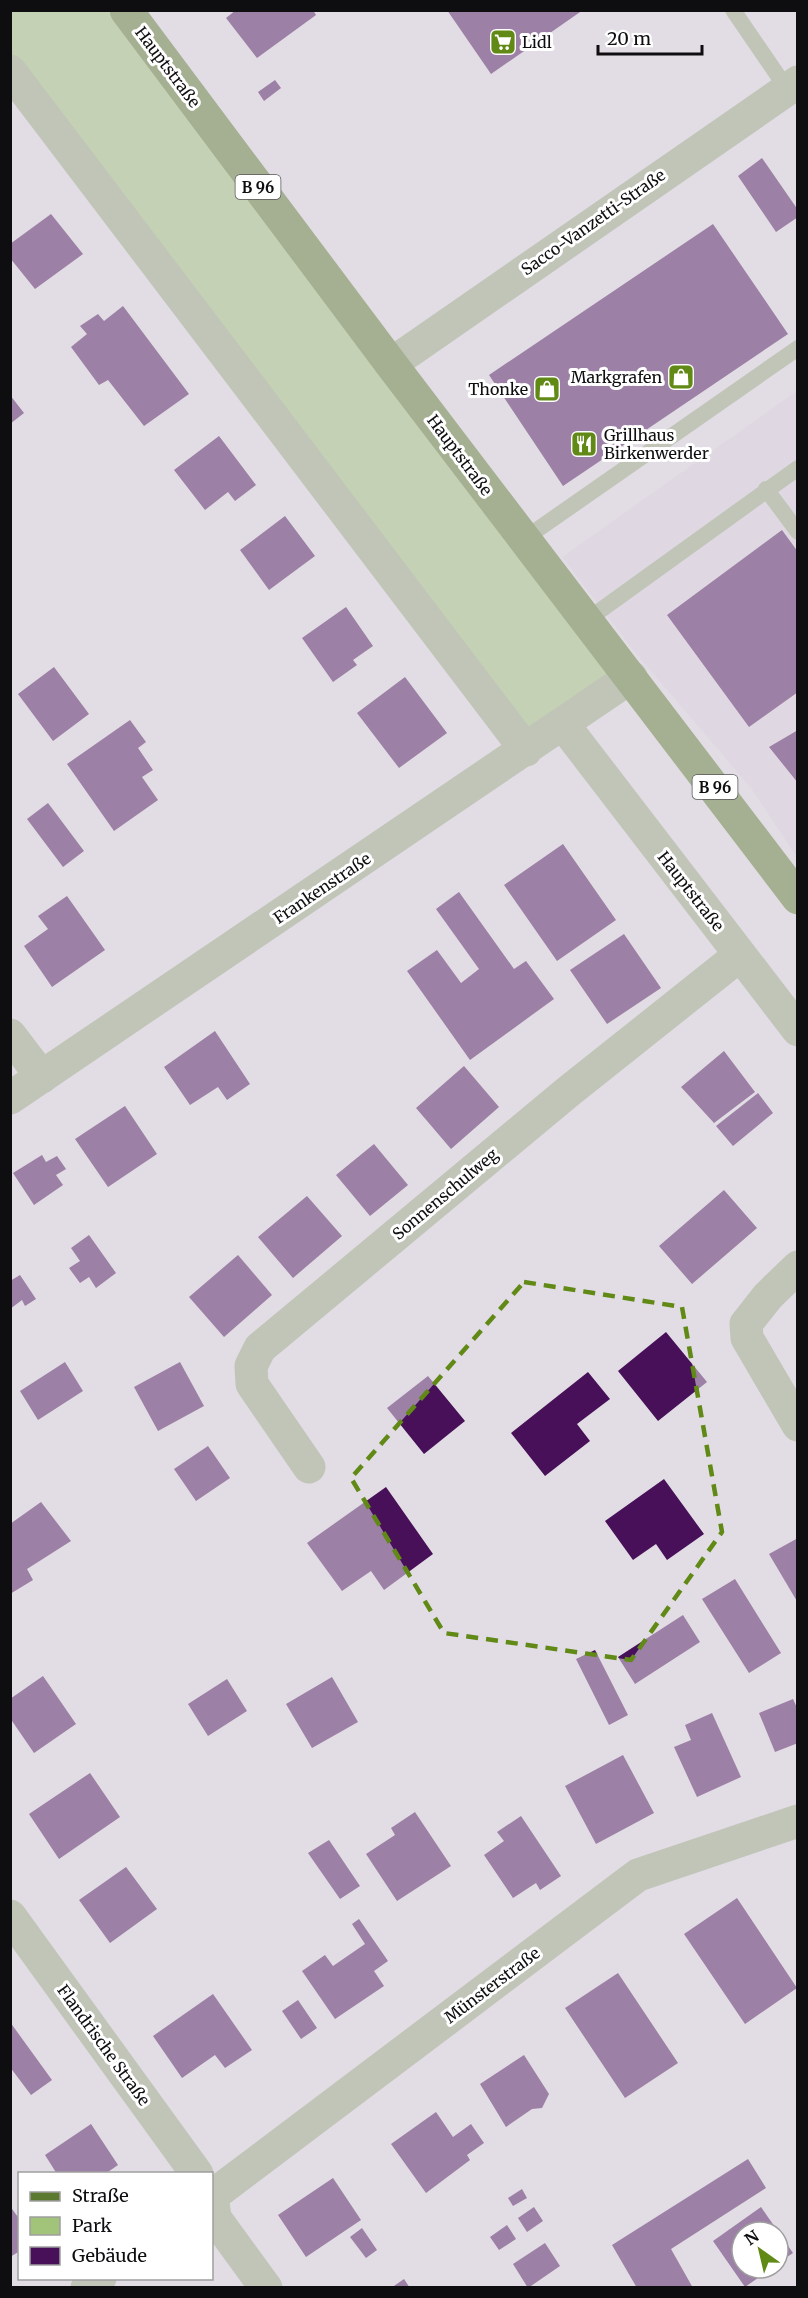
<svg xmlns="http://www.w3.org/2000/svg" width="808" height="2298" font-family="Merriweather,serif">
<rect width="100%" height="100%" fill="#e2dde4"/>
<path fill="#dcd2e0" d="M797 391V857L751 788 637 655 562 557Z"/>
<path fill="#a2c37a" d="M11 11H108L609 675 504 747 11 97Z"/>
<path fill="#471059" d="M236 10H313L316 15 257 58 226 18Z
M447 10H583L491 74Z
M275 80 281 88 264 101 258 92Z
M762 158 798 210V217L776 232 738 176Z
M51 214 83 254 35 289 10 258V244Z
M713 224 788 334 563 486 489 375Z
M123 306 189 394 144 426 108 380 99 385 71 347 87 334 80 326 98 314 104 321Z
M10 395 24 413 10 424Z
M219 436 256 485 235 501 228 492 205 510 174 470Z
M285 516 315 556 269 590 240 550Z
M782 530 798 552V692L749 727 667 615Z
M346 607 373 646 353 660 357 665 333 682 302 638Z
M54 667 89 714 53 741 18 694Z
M405 677 447 733 399 768 357 713Z
M130 720 146 742 138 748 153 770 142 777 158 800 114 831 67 764Z
M798 730V783L769 747Z
M48 803 84 851 63 867 27 819Z
M563 844 616 920 557 961 504 885Z
M459 892 514 969 526 961 554 999 470 1060 407 971 437 950 461 983 479 969 436 909Z
M67 896 105 950 52 987 24 946 48 929 38 916Z
M624 934 661 988 607 1024 570 970Z
M215 1031 250 1084 227 1100 218 1087 190 1105 164 1067Z
M724 1051 755 1092 714 1123 681 1087Z
M464 1066 499 1107 451 1149 416 1108Z
M758 1093 773 1113 733 1146 716 1126Z
M125 1106 157 1154 108 1187 75 1139Z
M374 1144 408 1185 370 1216 336 1175Z
M42 1155 46 1162 57 1156 66 1169 56 1175 63 1185 34 1205 13 1173Z
M724 1190 757 1228 692 1284 659 1246Z
M307 1196 342 1236 293 1278 258 1237Z
M89 1235 116 1273 96 1288 89 1277 80 1283 69 1268 80 1261 71 1248Z
M238 1255 272 1295 224 1337 189 1297Z
M20 1275 36 1299 25 1306 22 1300 10 1309V1281Z
M666 1332 707 1382 658 1421 618 1371Z
M65 1362 83 1391 38 1420 20 1391Z
M180 1362 204 1406 158 1431 134 1387Z
M588 1372 610 1399 577 1424 590 1441 545 1476 511 1433Z
M428 1376 465 1421 424 1454 387 1408Z
M208 1446 230 1478 196 1501 174 1469Z
M664 1479 704 1534 667 1560 656 1544 633 1560 605 1521Z
M386 1487 433 1554 384 1590 371 1571 342 1591 307 1543Z
M41 1502 71 1541 27 1569 33 1580 10 1594V1524Z
M798 1538V1603L769 1554Z
M735 1579 781 1653 749 1673 702 1599Z
M683 1615 700 1642 635 1684 618 1657Z
M595 1650 628 1715 609 1725 576 1659Z
M43 1676 76 1724 34 1753 10 1718V1699Z
M332 1677 358 1722 312 1748 286 1704Z
M227 1679 247 1711 208 1736 188 1704Z
M793 1699 798 1710V1743L775 1752 759 1713Z
M712 1713 741 1777 697 1797 674 1747 691 1740 685 1725Z
M623 1755 654 1813 596 1844 565 1786Z
M90 1773 120 1817 59 1859 29 1814Z
M415 1812 451 1866 397 1901 366 1854 395 1835 391 1828Z
M521 1816 561 1876 540 1890 536 1883 513 1898 484 1855 504 1841 497 1832Z
M329 1840 360 1886 340 1899 308 1853Z
M126 1867 157 1909 110 1943 79 1900Z
M737 1898 797 1988 745 2024 684 1934Z
M359 1919 388 1961 374 1971 384 1986 335 2019 302 1971 325 1955 333 1966 365 1944 352 1924Z
M618 1973 678 2063 625 2098 565 2008Z
M213 1994 252 2050 225 2068 215 2055 182 2078 153 2036Z
M298 2000 317 2028 301 2039 282 2011Z
M10 2022 52 2080 31 2095 10 2067Z
M524 2055 549 2094 542 2108 532 2109 506 2127 480 2084Z
M436 2112 453 2137 471 2124 484 2143 467 2155 470 2160 426 2193 391 2144Z
M91 2124 118 2165 105 2174H57L45 2155Z
M748 2159 766 2188 671 2249 693 2288H637L612 2245Z
M333 2178 361 2220 306 2257 278 2215Z
M522 2189 527 2198 513 2206 508 2198Z
M10 2206 20 2220V2251L10 2257Z
M534 2207 543 2221 527 2232 518 2218Z
M761 2207 793 2253 778 2263V2232H742V2268H772L745 2287 713 2241Z
M507 2225 516 2239 499 2250 490 2237Z
M362 2228 377 2250 366 2258 350 2237Z
M545 2243 560 2266 528 2288 513 2264Z
M404 2279 410 2288H391Z"/>
<g fill="none" stroke-linecap="round" stroke-linejoin="round">
<path stroke="#97a983" stroke-width="16" d="M733 10 787 89
M766 489 798 532
M524 539 798 348
M587 620 798 468"/>
<path stroke="#97a983" stroke-width="33" d="M10 71 526 750
M391 364 798 82
M563 724 798 1030
M10 1035 42 1077
M10 1098 631 677
M798 1267 768 1296 746 1324 747 1338 798 1425
M309 1467 252 1384 251 1366 260 1348 569 1091 740 955
M10 1916 197 2174
M212 2193 215 2218 266 2288
M212 2196 638 1875 798 1821
M87 2288 100 2278"/>
<path stroke="#5b7a2f" stroke-width="33" d="M126 10 391 364 798 898"/>
</g>
<path d="M0 0H808V2298H0ZM524 1282 682 1307 722 1532 631 1660 444 1633 351 1478Z" fill="#e2dde4" fill-opacity=".55" fill-rule="evenodd"/>
<path fill="none" stroke="#608915" stroke-width="4.5" stroke-dasharray="12 8" stroke-linejoin="round" d="M524 1282 682 1307 722 1532 631 1660 444 1633 351 1478Z"/>
<defs>
<symbol id="supermarket-square" viewBox="-11 -11 22 22"><rect x="-9" y="-9" width="18" height="18" rx="4" fill="#608915" stroke="#fff"/><path d="M-6-5.5h2.5l.6 2H6L4.5 2H-2.5L-4.4-4H-6ZM-1.5 3.2a1.3 1.3 0 1 0 .1 0ZM3 3.2a1.3 1.3 0 1 0 .1 0Z" fill="#fff"/></symbol>
<symbol id="shop-square" viewBox="-11 -11 22 22"><rect x="-9" y="-9" width="18" height="18" rx="4" fill="#608915" stroke="#fff"/><path d="M-5-2.5h2.3a2.7 3.5 0 0 1 5.4 0H5L5.5 6h-11ZM-1.5-2.5h3a1.5 2.3 0 0 0-3 0Z" fill="#fff"/></symbol>
<symbol id="restaurant-square" viewBox="-11 -11 22 22"><rect x="-9" y="-9" width="18" height="18" rx="4" fill="#608915" stroke="#fff"/><path d="M-5-6h1v4h1v-4h1v4h1v-4h1v5L-1.5 .5V6h-2V.5L-5-1ZM5-6V6H3V1.5H1.5Q1.5-4 5-6Z" fill="#fff"/></symbol>
</defs>
<g fill-rule="evenodd">
<use href="#supermarket-square" x="488" y="27" width="30" height="30"/>
<use href="#shop-square" x="666" y="362" width="30" height="30"/>
<use href="#shop-square" x="532" y="374" width="30" height="30"/>
<use href="#restaurant-square" x="569" y="429" width="30" height="30"/>
</g>
<g text-anchor="middle" dominant-baseline="central" stroke-width="6" stroke-linejoin="round" paint-order="stroke">
<g fill="#fff" stroke="#565657" stroke-width="1.5">
<rect x="235.5" y="175" width="45" height="24" rx="4.5"/>
<rect x="692.5" y="775" width="45" height="24" rx="4.5"/>
</g>
<g font-size="15" font-weight="bold" fill="#0e0d0f">
<text x="258" y="187">B 96</text>
<text x="715" y="787">B 96</text>
</g>
<g font-size="16" fill="#0e0d0f" stroke="#fff" text-anchor="start">
<text x="522" y="42">Lidl</text>
<text x="662" y="377" text-anchor="end">Markgrafen</text>
<text x="528" y="389" text-anchor="end">Thonke</text>
<text x="604" y="435">Grillhaus<tspan x="604" dy="18">Birkenwerder</tspan></text>
</g>
<g font-size="16" fill="#0e0d0f" stroke="#fff">
<text transform="translate(168 67) rotate(53)">Hauptstraße</text>
<text transform="translate(593 222) rotate(-35)">Sacco-Vanzetti-Straße</text>
<text transform="translate(460 455) rotate(53)">Hauptstraße</text>
<text transform="translate(322 888) rotate(-34)">Frankenstraße</text>
<text transform="translate(691 891) rotate(52)">Hauptstraße</text>
<text transform="translate(445 1194) rotate(-40)">Sonnenschulweg</text>
<text transform="translate(492 1985) rotate(-37)">Münsterstraße</text>
<text transform="translate(104 2045) rotate(54)">Flandrische Straße</text>
</g>
</g>
<rect width="808" height="2298" fill="none" stroke="#0e0d0f" stroke-width="24"/>
<rect x="18" y="2172" width="195" height="108" fill="#ffffff" stroke="#9f9e9f" stroke-width="1.5"/>
<rect x="30" y="2192" width="30" height="9" fill="#5b7a2f" stroke="#9f9e9f" stroke-width="1.5"/>
<text x="72" y="2202" font-size="18" fill="#0e0d0f">Straße</text>
<rect x="30" y="2217" width="30" height="18" fill="#a2c37a" stroke="#9f9e9f" stroke-width="1.5"/>
<text x="72" y="2232" font-size="18" fill="#0e0d0f">Park</text>
<rect x="30" y="2247" width="30" height="18" fill="#471059" stroke="#9f9e9f" stroke-width="1.5"/>
<text x="72" y="2262" font-size="18" fill="#0e0d0f">Gebäude</text>
<g transform="translate(760 2250) rotate(326)"><circle r="28" fill="#ffffff" stroke="#9f9e9f" stroke-width="1.5"/>
<path d="M0-4.5L10 22L0 15L-10 22Z" fill="#608915"/>
<text y="-9" font-size="16" font-weight="bold" text-anchor="middle" fill="#0e0d0f">N</text>
</g>
<path d="M598 45v9h104v-9" fill="none" stroke="#0e0d0f" stroke-width="3"/>
<text x="607" y="45" font-size="18" fill="#0e0d0f" stroke="#ffffff" stroke-width="4.5" paint-order="stroke">20 m</text>
</svg>
